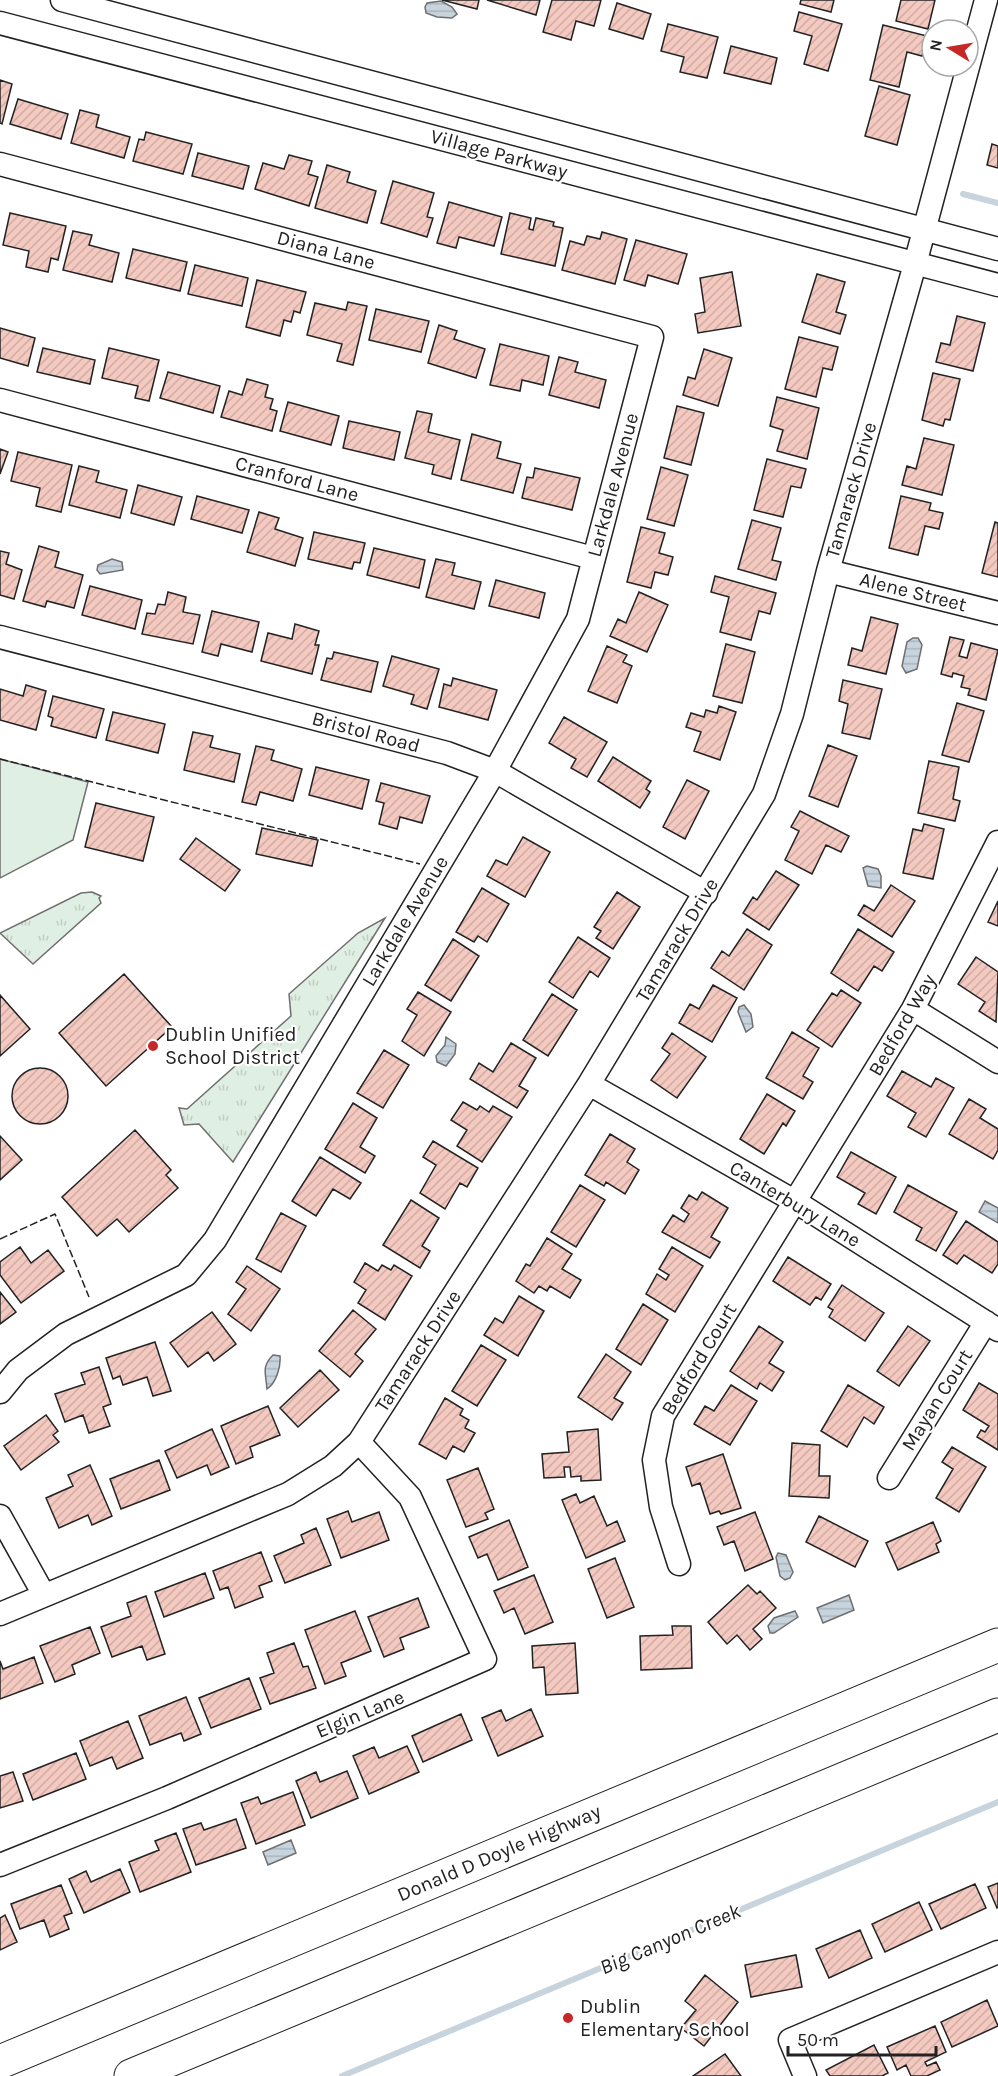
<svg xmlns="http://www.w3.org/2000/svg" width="998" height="2076" font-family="Karla,sans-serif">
<defs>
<pattern id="grass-tufts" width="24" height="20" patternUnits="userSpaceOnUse" patternTransform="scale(1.5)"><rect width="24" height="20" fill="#e0efe3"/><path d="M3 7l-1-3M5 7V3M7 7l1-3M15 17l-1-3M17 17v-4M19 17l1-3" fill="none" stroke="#c0cdc2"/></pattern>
<pattern id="water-rules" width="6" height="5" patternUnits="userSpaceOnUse" patternTransform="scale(1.5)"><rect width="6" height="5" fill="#c7d3dd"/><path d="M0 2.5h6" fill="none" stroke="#abb5bd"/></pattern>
<pattern id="building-hatch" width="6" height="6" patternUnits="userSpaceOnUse" patternTransform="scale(1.5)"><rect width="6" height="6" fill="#f3c9c0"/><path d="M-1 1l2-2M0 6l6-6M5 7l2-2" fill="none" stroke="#d0aca5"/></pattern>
</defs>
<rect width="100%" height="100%" fill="#fff"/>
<path fill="url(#grass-tufts)" stroke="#6f6f6f" stroke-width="1.5" d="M92 892 101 896 99 898 101 903 33 964 0 933 81 893Z
M385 918 233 1162 199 1124 184 1125 179 1108 187 1109 291 1016 289 994 358 933Z"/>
<path fill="#e0efe3" stroke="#6f6f6f" stroke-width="1.5" d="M0 759 88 782 73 840 0 878Z"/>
<path fill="url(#water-rules)" stroke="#6f6f6f" stroke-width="1.5" d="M441 1 452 7 457 14 452 18 437 17 426 13 425 7 427 3Z
M112 559 122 562 123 570 100 574 97 570 98 565Z
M913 638H918L922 645 917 669 906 673 902 666 907 642Z
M867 866 878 869 881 876V888L868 886 863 868Z
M744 1005 751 1014 753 1027 746 1032 738 1012 739 1007Z
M446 1037 456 1044 455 1054 446 1066 437 1062 436 1056 445 1045Z
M985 1201 998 1208V1223L979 1212Z
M273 1355 280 1356C281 1367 276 1383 267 1389 266 1374 261 1367 273 1355Z
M778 1553 786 1555 793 1572 790 1578 785 1580 780 1576 776 1557Z
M849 1595 854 1610 823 1623 817 1608Z
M795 1611 798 1617 774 1633H770L768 1626 774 1618Z
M291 1840 296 1853 268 1865 263 1852Z"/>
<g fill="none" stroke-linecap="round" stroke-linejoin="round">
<path stroke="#c7d3dd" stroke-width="6" d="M963 194 998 203
M342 2076 998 1802"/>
</g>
<path fill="url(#building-hatch)" stroke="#222" stroke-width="1.5" d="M442 0H479L477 9Z
M487 0H540L536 15Z
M552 0H601L594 26 576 21 571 40 543 32Z
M801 0H834L831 12 800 4Z
M901 0H935L928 29 896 21Z
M617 3 651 14 643 39 609 29Z
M799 12 842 24 828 71 804 64 812 36 794 31Z
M668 24 718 37 707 78 680 72 684 57 661 51Z
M883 25 927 36 922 56 907 52 899 87 870 80Z
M731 46 777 58 771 84 724 73Z
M0 80 12 84 2 124 0 123Z
M879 86 910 95 897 145 865 136Z
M18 99 68 114 61 139 10 124Z
M80 110 99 115 96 127 130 137 124 158 71 143Z
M146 132 192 144 183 174 133 161 139 139 144 140Z
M992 144 998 146V168L987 165Z
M198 153 249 166 243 189 192 176Z
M289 155 312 161 308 174 318 177 309 206 255 189 263 163 284 169Z
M327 165 350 172 347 182 376 191 367 223 315 208Z
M393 181 434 193 427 217 433 218 427 237 381 223Z
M449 202 502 217 494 246 459 237 456 248 437 243Z
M10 213 66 226 58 260 51 258 48 272 26 267 29 251 3 245Z
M510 213 531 218 529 229 533 230 536 218 554 222 553 226 563 228 555 266 501 254Z
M73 231 92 235 89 245 119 253 112 282 63 270Z
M602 232 627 239 615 284 562 270 570 241 584 245 587 236 600 239Z
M636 240 687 254 678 284 648 275 645 286 624 280Z
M133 249 187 262 180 291 126 278Z
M195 265 248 278 242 306 188 294Z
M732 272 741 326 698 333 695 314 705 312 700 278Z
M817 274 845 282 836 312 846 315 840 334 802 322Z
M257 280 306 292 300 313 294 311 291 322 284 320 280 336 246 327Z
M348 302 367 306 353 365 337 361 342 344 307 335 315 303 346 310Z
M376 309 429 321 421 352 369 340Z
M957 316 985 323 973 371 936 362 941 343 950 345Z
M439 325 457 331 454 339 485 349 476 378 428 363Z
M0 328 35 338 28 366 0 358Z
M799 337 838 347 832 370 823 368 816 397 785 389Z
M500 344 549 356 543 385 522 380 520 391 490 385Z
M43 348 95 360 90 384 37 372Z
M109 348 159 360 149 401 135 398 138 386 102 378Z
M704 349 732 358 718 406 683 395 688 377 695 379Z
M559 357 578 362 575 372 606 380 599 408 549 395Z
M168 372 220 386 213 413 160 398Z
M933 373 960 379 950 420 945 419 943 426 922 420Z
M247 379 268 385 265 397 273 399 270 409 277 411 272 431 221 417 229 391 242 395Z
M777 397 819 408 807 459 777 451 783 430 770 426Z
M288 402 339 416 331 445 280 431Z
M677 406 704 413 691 465 664 458Z
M417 411 432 414 428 432 460 440 451 479 432 474 434 465 405 458Z
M349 421 400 432 394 460 343 448Z
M472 434 501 442 497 458 521 464 513 493 461 480Z
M924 438 954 445 942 495 902 485 907 466 916 469Z
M0 449 8 452 0 474Z
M18 452 72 465 61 512 36 506 40 488 11 481Z
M767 459 806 469 801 488 791 486 783 517 754 510Z
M79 466 99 471 96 482 127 490 120 518 69 505Z
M661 467 688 475 674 526 647 519Z
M535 468 580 478 572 510 522 498 527 477 533 478Z
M138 485 182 497 174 525 131 513Z
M197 496 249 510 242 533 191 519Z
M901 496 931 503 929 510 943 513 939 529 925 526 918 555 889 548Z
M259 512 279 518 275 529 303 538 295 566 247 552Z
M752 520 781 528 772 560 781 562 776 580 738 569Z
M995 522 998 523V577L982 573Z
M641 527 665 533 659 553 673 557 668 575 655 572 651 588 627 582Z
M314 532 365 543 360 563 354 562 352 569 308 559Z
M39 546 59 552 55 567 83 575 74 608 47 601 45 607 23 601Z
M374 548 425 560 419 588 367 575Z
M0 551 9 553 6 564 22 570 14 599 0 595Z
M436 559 455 563 452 575 481 582 474 609 426 597Z
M715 576 776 593 770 614 759 611 751 640 720 632 729 597 711 592Z
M496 580 545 593 539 618 489 606Z
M90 586 142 600 135 629 82 615Z
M168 592 186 597 183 612 200 615 193 644 142 634 147 613 155 614 158 604 165 605Z
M639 592 668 605 647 652 610 636 618 619 626 623Z
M212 611 259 622 252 652 221 644 218 656 202 652Z
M871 617 898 624 886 674 848 665 852 648 862 651Z
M295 624 319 631 315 645H319L312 674 261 661 268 633 292 639Z
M950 637 964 640 959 656 967 658 971 643 998 650 986 700 968 695 970 689 961 687 964 676 953 673 952 677 941 674Z
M726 644 755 652 742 703 713 696Z
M607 646 627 655 623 662 632 666 617 703 588 691Z
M334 652 378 662 371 692 321 680 327 658 332 659Z
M392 656 439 669 427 709 411 704 414 695 383 686Z
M453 678 497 690 488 720 439 707 444 684 451 686Z
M843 680 882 689 870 739 842 733 848 704 839 701Z
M26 685 46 691 36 730 0 720V689L23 696Z
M53 696 104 709 96 738 51 726 53 718 48 716Z
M957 703 984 711 969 762 942 755Z
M719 706 736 712 720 760 694 751 701 732 686 727 691 713 704 717 706 710 717 713Z
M113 712 165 724 158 753 106 740Z
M564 717 607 742 587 777 571 768 576 759 549 743Z
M193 732 213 736 210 747 240 754 234 782 184 770Z
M828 745 857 756 838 807 809 796Z
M256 746 274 750 271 760 302 769 293 801 260 792 256 805 242 802Z
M613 757 651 781 646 789 650 792 640 808 598 781Z
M929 761 959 767 953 799 960 801 955 821 918 813Z
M316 767 369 780 362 809 309 795Z
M687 780 709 791 685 839 663 827Z
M381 783 430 796 422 823 400 817 397 829 379 824 384 803 376 801Z
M96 803 154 817 143 861 85 847Z
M800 811 849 836 841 852 826 845 812 874 785 860 799 831 791 827Z
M924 824 944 829 933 879 903 873 913 829 922 831Z
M262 828 318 840 312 866 256 854Z
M523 837 550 852 525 897 487 876 496 860 507 865Z
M196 838 240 870 225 891 180 859Z
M776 871 799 885 769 930 743 913 753 897 757 900Z
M891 885 915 901 892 937 858 915 864 905 874 911Z
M482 888 509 904 487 942 478 936 474 942 456 932Z
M617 892 640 907 613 949 596 938 601 931 594 927Z
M998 901V926L988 922Z
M747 929 772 945 744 990 711 968 722 951 729 956Z
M858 929 894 952 882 971 874 966 858 991 831 973Z
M578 937 610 958 598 977 590 971 573 998 549 982Z
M453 939 479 956 451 1001 425 985Z
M976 957 998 972 996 1022 979 1011 985 1002 958 984Z
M124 974 172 1027 106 1086 59 1033Z
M713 985 737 998 712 1042 679 1023 690 1004 699 1009Z
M841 990 861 1003 832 1047 807 1030 832 993 837 996Z
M418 992 451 1012 424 1056 402 1041 417 1015 407 1009Z
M552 994 577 1010 548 1056 523 1040Z
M0 995 30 1029 0 1056Z
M792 1032 819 1048 803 1076 813 1082 803 1099 766 1078Z
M672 1033 706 1057 677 1098 651 1080 670 1054 662 1048Z
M511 1043 536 1058 519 1086 528 1091 517 1108 470 1079 479 1063 493 1072Z
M384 1050 409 1065 383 1108 357 1093Z
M12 1096a28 28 0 1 1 56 0a28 28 0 1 1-56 0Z
M902 1071 931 1087 936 1078 954 1088 926 1137 908 1127 916 1113 887 1096Z
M767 1094 795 1111 786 1126 783 1123 764 1154 740 1139Z
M969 1099 986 1109 980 1118 998 1129V1150L993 1159 949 1134Z
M463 1102 477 1110 480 1106 489 1112 493 1106 512 1117 482 1162 457 1146 467 1130 451 1120Z
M353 1103 377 1118 360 1147 375 1156 365 1173 325 1149Z
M135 1130 171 1170 166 1175 178 1188 129 1232 117 1219 97 1236 62 1197Z
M610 1134 635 1149 627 1162 639 1170 625 1194 606 1182 604 1186 585 1175Z
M0 1136 22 1160 0 1180Z
M433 1141 478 1168 467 1187 460 1183 445 1209 420 1193 436 1165 423 1157Z
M851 1152 896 1177 876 1214 858 1204 865 1193 837 1177Z
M320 1157 361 1183 350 1199 333 1189 316 1216 292 1201Z
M580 1185 605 1200 576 1247 551 1232Z
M908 1185 957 1212 936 1251 916 1240 922 1228 894 1212Z
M702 1192 728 1208 711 1237 720 1242 710 1258 662 1232 673 1215 684 1222 689 1214 681 1208 689 1195 697 1200Z
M411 1200 439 1218 422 1246 430 1251 420 1268 383 1245Z
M281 1213 306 1226 281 1272 256 1259Z
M966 1221 998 1242V1264L992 1273 964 1255 957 1264 943 1255Z
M547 1238 572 1254 562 1269 581 1280 570 1298 550 1286 547 1291 539 1286 534 1293 516 1281 526 1264 530 1266Z
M20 1247 31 1263 48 1250 64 1271 21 1303 0 1275V1262Z
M672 1247 703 1266 675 1312 646 1294 657 1274 666 1280 669 1275 659 1269Z
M788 1257 831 1284 821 1300 816 1297 810 1305 773 1281Z
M365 1263 378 1271 382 1265 391 1270 394 1265 412 1276 385 1320 358 1303 366 1290 354 1282Z
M247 1266 280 1289 251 1331 228 1314 246 1289 236 1282Z
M842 1285 884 1313 865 1341 829 1317 833 1310 828 1307Z
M0 1292 16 1312 0 1324Z
M519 1296 544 1311 518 1356 484 1335 495 1318 503 1323Z
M643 1304 668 1320 641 1365 616 1349Z
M353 1310 376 1329 355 1354 363 1361 350 1377 319 1351Z
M212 1312 236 1344 214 1361 208 1352 188 1367 170 1343Z
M759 1326 783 1342 769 1363 784 1372 772 1391 760 1383 757 1389 730 1371Z
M908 1326 930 1341 899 1386 877 1371Z
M155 1342 171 1391 153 1396 147 1377 123 1385 120 1376 113 1379 106 1358Z
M481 1345 506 1360 477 1406 452 1391Z
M606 1354 631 1372 614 1398 623 1403 612 1420 578 1397Z
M99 1367 111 1404 103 1407 110 1426 89 1433 83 1415 65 1422 55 1394 85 1384 81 1373Z
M320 1370 339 1390 298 1427 280 1408Z
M979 1383 998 1394V1450L977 1437 981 1430 985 1432 989 1426 963 1410Z
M731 1385 757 1401 730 1445 694 1424 705 1406 714 1411Z
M848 1385 884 1407 874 1424 864 1417 847 1447 821 1431Z
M445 1398 463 1409 460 1415 469 1420 465 1428 475 1433 464 1452 453 1446 446 1459 419 1444Z
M268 1406 280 1435 250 1447 253 1457 236 1464 221 1426Z
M46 1415 58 1431 53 1435 59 1442 21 1470 4 1446Z
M212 1429 229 1467 211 1475 207 1465 177 1478 165 1451Z
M598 1429 601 1480 581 1481V1476L571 1477 570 1467H564L565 1477 544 1478 542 1454 569 1452 567 1432Z
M792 1443 820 1445 819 1476H830L829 1498 789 1496Z
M952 1447 986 1467 959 1512 936 1498 953 1469 942 1462Z
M723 1454 741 1508 721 1514 719 1511 710 1514 700 1483 692 1486 686 1467Z
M159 1460 170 1490 121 1509 110 1479Z
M90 1465 112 1516 92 1525 88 1515 59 1528 46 1498 73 1486 68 1475Z
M478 1468 494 1509 485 1513 488 1519 466 1527 447 1480Z
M576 1494 580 1503 594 1496 607 1526 617 1521 625 1541 586 1558 562 1500Z
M348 1511 352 1522 379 1512 389 1540 341 1558 327 1519Z
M755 1512 773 1559 745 1571 734 1541 724 1545 717 1527Z
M819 1516 868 1541 855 1567 806 1542Z
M509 1520 528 1567 498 1580 487 1554 478 1558 469 1537Z
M933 1522 941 1541 936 1544 939 1552 898 1570 886 1543Z
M316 1528 331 1565 285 1583 274 1556 304 1543 301 1535Z
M261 1552 272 1581 259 1586 263 1597 235 1608 228 1587 220 1590 213 1571Z
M615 1558 634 1607 607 1618 588 1569Z
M205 1573 214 1598 164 1617 155 1592Z
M534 1575 553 1622 525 1634 514 1608 504 1613 494 1591Z
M748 1585 757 1594 760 1591 776 1608 753 1629 762 1639 750 1650 737 1635 727 1644 708 1622Z
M146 1596 165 1654 147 1660 142 1646 112 1657 101 1627 131 1616 127 1603Z
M418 1598 429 1627 400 1638 404 1649 384 1657 368 1617Z
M355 1611 371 1651 341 1663 346 1676 325 1684 305 1630Z
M672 1626H691L692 1668 641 1670 640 1636 673 1635Z
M90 1627 100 1653 72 1665 75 1674 55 1682 40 1646Z
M294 1643 303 1667 308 1666 316 1688 270 1704 260 1678 274 1673 267 1653Z
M575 1643 578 1693 546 1695 544 1667 533 1668 532 1646Z
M34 1657 43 1683 0 1699V1661L3 1669Z
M249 1678 261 1709 211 1728 199 1698Z
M186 1697 201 1734 184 1741 181 1733 150 1745 139 1716Z
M531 1709 543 1736 498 1756 482 1718 501 1710 506 1721Z
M461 1714 472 1740 423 1762 412 1736Z
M128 1721 143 1758 117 1769 112 1757 90 1766 80 1741Z
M407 1746 419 1772 369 1794 353 1756 374 1747 379 1758Z
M76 1753 86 1779 33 1800 23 1774Z
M347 1771 358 1798 311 1818 296 1781 316 1772 320 1782Z
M13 1772 23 1801 0 1808V1776Z
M293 1792 305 1825 256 1844 241 1803 258 1797 261 1804Z
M236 1819 246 1848 196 1865 183 1829 201 1823 204 1830Z
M176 1833 191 1872 140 1892 129 1862 159 1850 155 1841Z
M120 1869 130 1892 84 1913 69 1879 86 1871 91 1882Z
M998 1883V1907L997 1908 988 1887Z
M975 1884 986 1908 941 1929 929 1904Z
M61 1885 72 1913 64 1916 69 1929 50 1937 44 1920 20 1929 11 1904Z
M919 1902 932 1930 885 1952 872 1924Z
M5 1915 17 1942 0 1950V1918Z
M860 1930 872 1958 829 1978 816 1949Z
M796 1955 802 1987 751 1997 745 1965Z
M705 1975 738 2002 704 2046 681 2028 696 2010 685 2001Z
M987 2000 998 2026 952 2047 941 2022Z
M935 2026 946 2052 925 2062 927 2066 936 2062 940 2070 927 2076H911L906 2065 897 2070 887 2047Z
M874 2045 888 2073 882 2076H830L826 2070Z
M725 2054 741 2076H693Z"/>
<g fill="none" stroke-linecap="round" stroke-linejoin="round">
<defs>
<path id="minor" d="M62 0 998 249
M0 23 998 285
M0 164 652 337 578 619 495 771 215 1240 186 1275 66 1334 18 1370 0 1392
M0 400 593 558
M828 571 998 613
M0 637 447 753 495 771 706 893
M913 1009 998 1062
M589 1084 796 1202 998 1330
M889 1478 986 1322
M0 1516 44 1595
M679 1564 661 1507 654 1460 663 1416 913 1009 998 842
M0 1614 288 1494 333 1466 359 1442 589 1084 764 794 792 714 828 571 915 264 986 0
M0 1865 167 1798 485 1659 410 1497 359 1442
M805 2076 790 2040 998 1952"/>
<path id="highway" d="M0 2062 998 1645
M131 2076 998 1715"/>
</defs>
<use href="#minor" stroke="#222" stroke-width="25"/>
<use href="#highway" stroke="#222" stroke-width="35"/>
<use href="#minor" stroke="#fff" stroke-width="22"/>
<use href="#highway" stroke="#fff" stroke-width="33"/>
<path stroke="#222" stroke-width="1.5" stroke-dasharray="8 3" stroke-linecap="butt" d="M0 759 420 864
M0 1239 55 1214 89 1297"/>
</g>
<g fill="#c62828" stroke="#fff" stroke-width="2">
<circle cx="153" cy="1046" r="6"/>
<circle cx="568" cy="2018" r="6"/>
</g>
<g text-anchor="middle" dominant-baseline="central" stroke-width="4.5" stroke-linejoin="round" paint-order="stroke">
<g font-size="20" fill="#222" stroke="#fff">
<text transform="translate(499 154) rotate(15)">Village Parkway</text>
<text transform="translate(326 250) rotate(15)">Diana Lane</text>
<text transform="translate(297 479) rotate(15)">Cranford Lane</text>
<text transform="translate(613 485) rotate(-75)">Larkdale Avenue</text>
<text transform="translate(851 490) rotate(-74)">Tamarack Drive</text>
<text transform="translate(913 592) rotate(14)">Alene Street</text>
<text transform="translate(366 732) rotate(15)">Bristol Road</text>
<text transform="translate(405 921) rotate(-59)">Larkdale Avenue</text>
<text transform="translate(677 940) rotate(-59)">Tamarack Drive</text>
<text transform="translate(902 1025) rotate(-60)">Bedford Way</text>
<text transform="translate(795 1204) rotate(31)">Canterbury Lane</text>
<text transform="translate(418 1351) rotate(-57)">Tamarack Drive</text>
<text transform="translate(699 1359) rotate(-59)">Bedford Court</text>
<text transform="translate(937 1400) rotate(-58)">Mayan Court</text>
<text transform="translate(360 1714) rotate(-23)">Elgin Lane</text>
<text transform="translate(499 1853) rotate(-23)">Donald D Doyle Highway</text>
</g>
<g font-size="20" fill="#222" stroke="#fff" text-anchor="start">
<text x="165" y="1034">Dublin Unified<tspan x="165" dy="23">School District</tspan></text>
<text x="580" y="2006">Dublin<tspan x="580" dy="23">Elementary School</tspan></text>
</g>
<g font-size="21" font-style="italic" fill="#222" stroke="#fff">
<text transform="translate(670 1939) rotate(-23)">Big Canyon Creek</text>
</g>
</g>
<g transform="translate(950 48) rotate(281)"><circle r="28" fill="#ffffff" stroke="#a7a7a7" stroke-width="1.5"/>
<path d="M0-4.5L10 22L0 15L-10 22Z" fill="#c62828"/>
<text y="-9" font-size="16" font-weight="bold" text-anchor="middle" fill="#222222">N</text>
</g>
<path d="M788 2046v9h148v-9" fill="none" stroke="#222222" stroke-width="3"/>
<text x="797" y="2046" font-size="18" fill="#222222" stroke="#ffffff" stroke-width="4.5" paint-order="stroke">50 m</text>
</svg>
